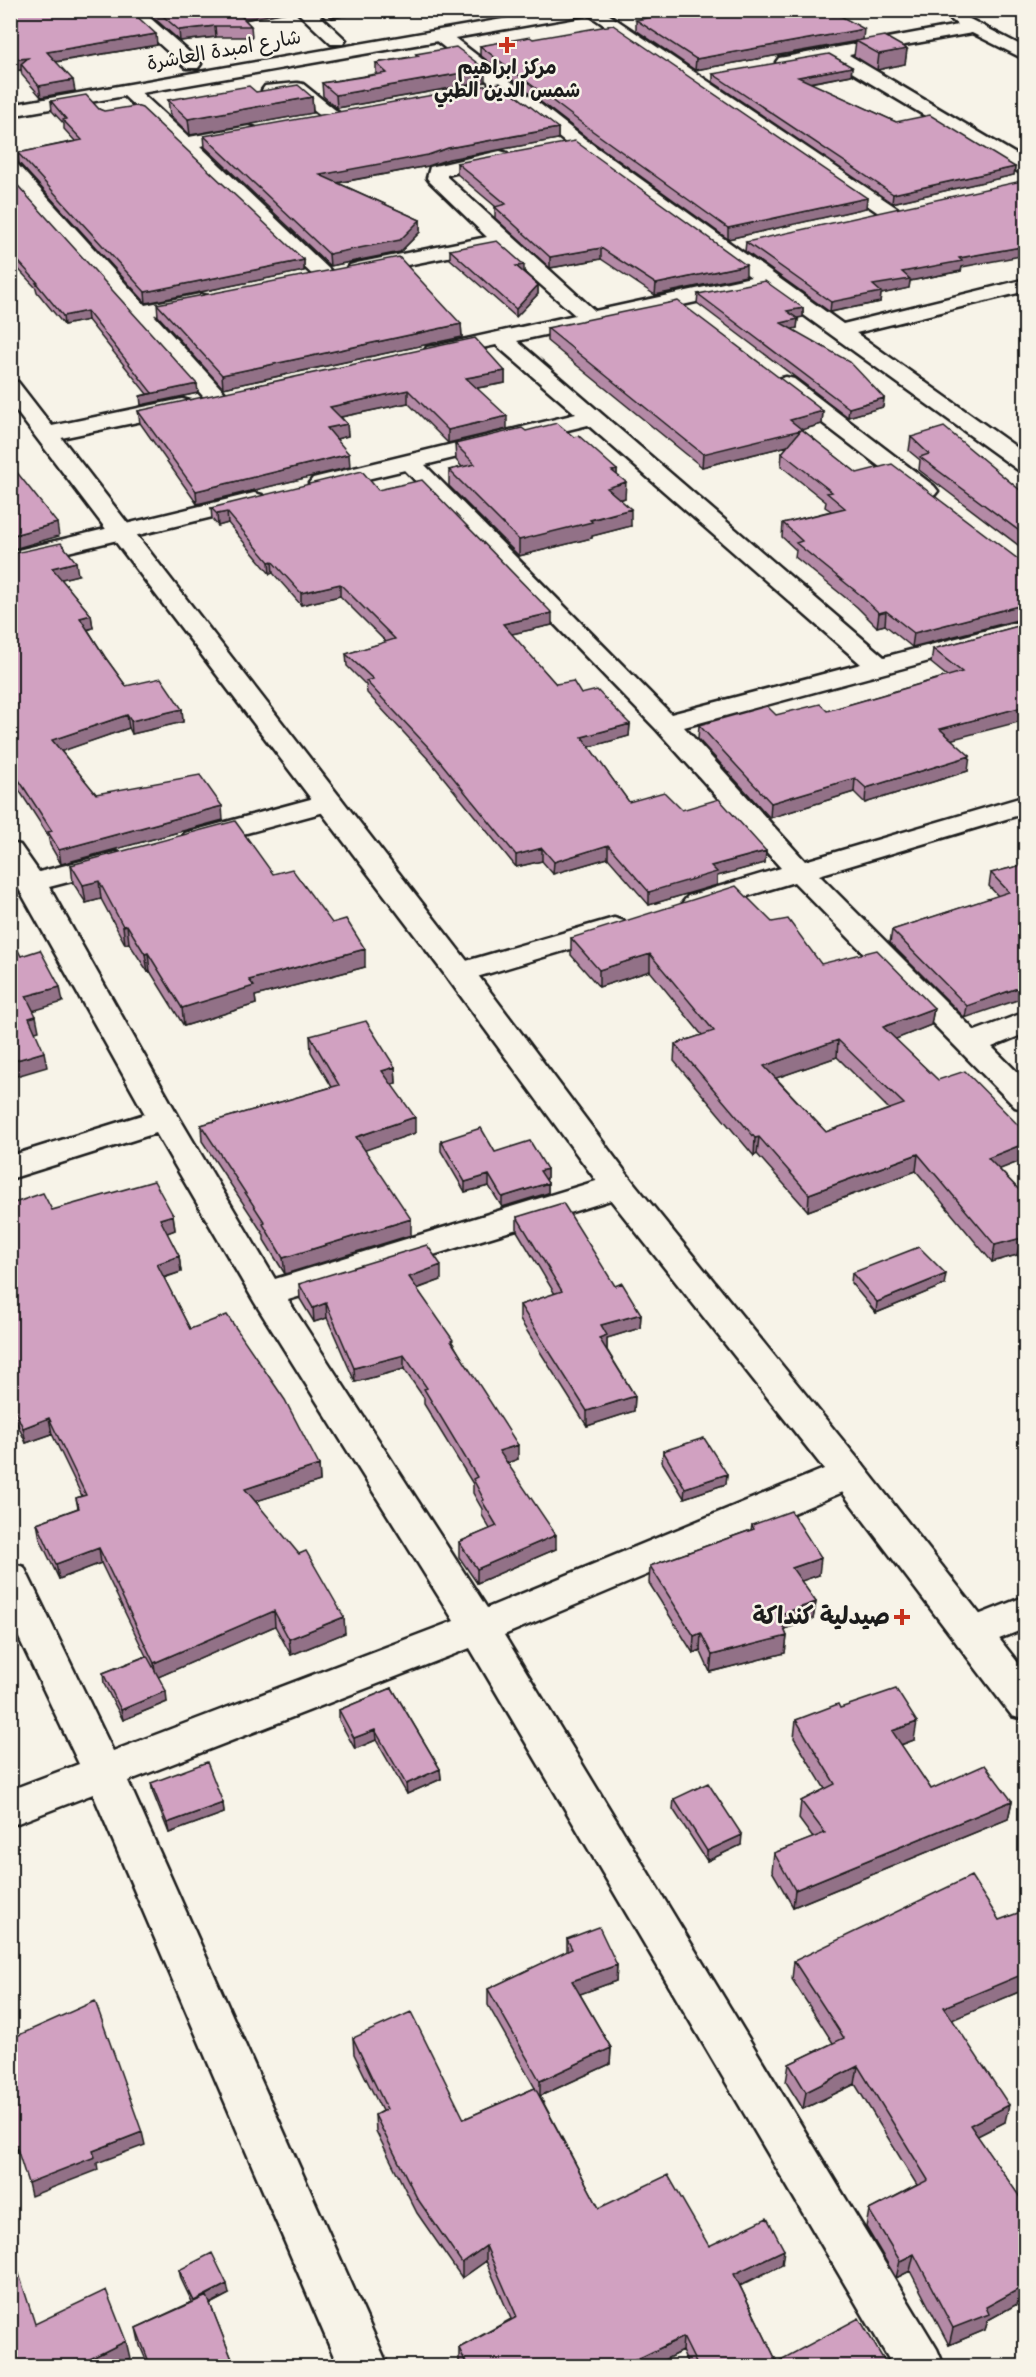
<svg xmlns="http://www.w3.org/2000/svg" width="1036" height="2377" font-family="Mynerve,'Playpen Sans Arabic',sans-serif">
<rect width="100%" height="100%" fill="#f7f3e8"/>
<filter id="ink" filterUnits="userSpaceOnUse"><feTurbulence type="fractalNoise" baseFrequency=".0167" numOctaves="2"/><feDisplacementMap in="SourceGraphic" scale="12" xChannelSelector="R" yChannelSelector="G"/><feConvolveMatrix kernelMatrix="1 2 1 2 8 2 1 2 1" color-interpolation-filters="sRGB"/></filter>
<g filter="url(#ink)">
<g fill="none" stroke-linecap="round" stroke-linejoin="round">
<defs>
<path id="minor" d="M122 10H141L198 60 201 64 198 68H186Z
M295 10H314L346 40 343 44H331Z
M582 10H602L897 208 900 212 897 216H883Z
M956 12 1026 48V60L972 33 849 55 1026 160V174L1019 172 830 59 785 67 779 66 776 62 779 58 785 57 958 25 948 17 950 13Z
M441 31 447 32 585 139 843 324 1026 279V291L856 333 1026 454V472L1018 470 765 287 517 341 884 657 1026 620V635L684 727 805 861 1026 796V813L819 875 975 1031 1026 1012V1033L992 1047 1026 1081V1110L1015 1107 794 882 698 911 688 908 683 902 688 896 781 868 657 730 405 470 321 490 313 488 309 483 313 478 576 414 496 345 435 358 427 357 424 352 427 347 435 346 575 315 498 247 357 275 350 273 347 269 350 265 357 263 487 237 430 182 427 178 430 167 500 151 507 153 509 157 507 161 447 175V177L595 311 751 277 571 147 435 40 432 36 435 32ZM588 425 861 664 671 714 425 465Z
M297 83 303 84 339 113 342 117 339 121H327L293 94H265L262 90 265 86Z
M129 86 135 87 189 137 249 126 256 128 258 132 256 136 200 146 331 271 334 275 331 279H317L123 95 120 91 123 87Z
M10 162 17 164 145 305 200 294 207 296 210 300 207 304 154 315 226 394 229 399 226 404 218 406 210 404 10 180Z
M786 377 794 379 934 486 938 491 934 496 926 498 918 496 778 389 775 384 778 379Z
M182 399 190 401 193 406 190 411 47 441 39 439 36 434 39 429 47 427Z
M254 493 262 495 266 500 262 505 10 566V552Z
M329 794 339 796 343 802 339 808 195 847 185 845 181 839 185 833Z
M10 843 20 845 39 872 116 852 126 855 130 861 126 867 49 887 180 1119 275 1279 606 1178 618 1175 630 1178 634 1186 630 1194 288 1300 487 1608 836 1464 849 1460 862 1464 867 1474 862 1484 504 1635 937 2349 944 2366H893L470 1648 128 1781 388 2366H338L93 1794 10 1826V1790L79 1764 10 1619V1563L24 1567 113 1751 454 1621 255 1303 156 1133 10 1179V1156L145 1114 10 873Z
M614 918 624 921 629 927 624 933 460 982 449 980 445 973 449 966Z
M1026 1596V1628L972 1650 958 1645 952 1634 958 1623Z"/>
<path id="tertiary" d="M10 381 18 382 471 966 630 1178 862 1464 1026 1673V1720L1012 1716 836 1484 606 1194 449 980 10 403Z"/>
<path id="secondary" d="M554 10H594L586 15 10 116V105Z"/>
</defs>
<use href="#minor" stroke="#1c1c1c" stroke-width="5"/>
<use href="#tertiary" stroke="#1c1c1c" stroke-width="5"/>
<use href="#secondary" stroke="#1c1c1c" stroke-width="5"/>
<use href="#minor" fill="#f7f3e8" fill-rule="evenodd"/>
<use href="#tertiary" fill="#f7f3e8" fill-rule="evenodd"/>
<use href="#secondary" fill="#f7f3e8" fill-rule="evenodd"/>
</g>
<path fill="#b48aa6" stroke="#1c1c1c" stroke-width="1.5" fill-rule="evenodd" d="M10 10 157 45 56 62 75 91 41 97 22 75 21 70 10 71Z
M145 10H294L245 20 251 26 252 37H216L180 41Z
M322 10H378L332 18Z
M833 16 863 40 695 70 636 30V20L791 18Z
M533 39 866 208 728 239 586 137 480 55V46Z
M856 41 907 49 905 64 877 70 854 56Z
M416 54 485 82 337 108 323 96 322 83 376 74V63L416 56Z
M852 67 851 75 810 83 896 122 1015 167 1014 175 892 203 713 82V74Z
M256 92 312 97 313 113 190 135 170 115 168 100Z
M51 101 99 109 304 260V271L146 303 19 163 18 153 75 141 64 129V124L52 111Z
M558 128V139L449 159 428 166 338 183 420 220V232L400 252 330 266 205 147 204 136Z
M457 163 746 276 655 295 601 259 550 268 495 218V207H496L457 174Z
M10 177 198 393 141 405 147 394 88 320 64 325 37 292 36 288 10 260Z
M746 242 962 267 961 271 910 281 909 288 881 294 880 302 830 312 745 251Z
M450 250 538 285V294L516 317 450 259Z
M698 294 803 308V317L797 318 798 319 797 328 792 329 884 398 883 407 848 417 697 303Z
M157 304 461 324 462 337 223 388 158 316Z
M547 328 823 411 822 424 802 430 857 473 1018 559 1026 560V618L912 647 885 625 877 627 857 607 795 557 796 550 782 537 783 523 831 511 825 507 826 502 781 466 782 453 788 446 702 467 547 341Z
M505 371V383L477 388 507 429 448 443 408 403 341 417 347 424 348 436 337 439 350 467 197 504 140 423 138 411Z
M526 431 574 437 617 470V475L625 498 620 500 631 526 592 536V538L519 556 449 486V470L462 467 456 460 455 444Z
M911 437 1026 495V551L919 470 920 460 909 451Z
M378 490 552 625 511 634 556 684 581 694 630 724 629 736 589 747 629 802 682 810 766 851 765 863 717 876V885L649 905 608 858 553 874 542 861 516 867 430 761 367 693 366 685 347 666 346 654 386 642 340 596 301 605 273 573 270 574 228 523 218 526 212 519 211 508Z
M10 554 78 575 61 579 91 615 93 628 88 630 105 657 126 686 182 709 183 722 132 734 129 728 61 751 96 794 223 820 61 864 50 845 48 835 10 776Z
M1026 624 952 740 968 771 865 803 854 792 770 818 698 739 699 725 776 715 827 711 947 676 931 663 933 649Z
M1026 864 965 1018 890 943 892 930 998 896 989 886 991 873Z
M71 865 273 874 365 967 255 996 256 1004 184 1026 150 971 148 972 129 943 125 944 101 899 86 903 73 883Z
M772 922 821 964 934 1008 931 1025 895 1039 938 1080 1026 1133V1159L999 1169 1026 1197V1264L1017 1255 992 1262 916 1171 808 1211 757 1154 754 1156 674 1061 675 1044 702 1035 650 971 599 987 571 955V938ZM837 1057 889 1109 826 1132 776 1078Z
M310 1036 395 1067 396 1083 391 1084 415 1133 364 1150 411 1235 285 1274 264 1240V1235L202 1141 201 1125 332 1087 311 1052Z
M441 1141 495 1152 547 1169V1179L546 1180 548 1183V1193L502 1207 489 1186 465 1192 441 1151Z
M10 1198 14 1203 52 1210 173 1215 175 1230 167 1233 179 1256 181 1272 164 1278 190 1329 319 1465 320 1481 256 1501 345 1633 291 1655 275 1626 158 1677 167 1702 123 1720 104 1684 103 1673 146 1656 101 1563 59 1579 40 1539 37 1523 78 1508 76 1498 82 1496 52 1434 26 1443 10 1408Z
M517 1217 615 1286 641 1314 640 1328 607 1338V1350L635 1396 634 1411 587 1426 520 1320V1305L555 1294 517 1231Z
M852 1273 944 1285 876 1313 851 1283Z
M441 1280 417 1289 454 1345 518 1459 507 1463 556 1549 477 1583 459 1557V1542L490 1529 482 1515V1509L473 1493V1484L424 1404V1398L404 1369 355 1382 327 1318 314 1322 300 1299 299 1284Z
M663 1451 727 1474 726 1484 684 1498 662 1462Z
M752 1525 819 1575 801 1581 816 1602 813 1619 784 1629 787 1636 785 1653 710 1672 700 1650 693 1653 649 1583 650 1566 751 1530Z
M392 1688 440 1769 441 1779 407 1794 376 1740 355 1749 339 1720V1710Z
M840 1708 914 1740 901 1745 931 1789 1012 1801 1008 1819 793 1907 772 1871 774 1853 813 1838 799 1819 801 1801 825 1789 794 1738 796 1720Z
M151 1783 223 1803 224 1813 169 1833 153 1793Z
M674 1799 741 1845 707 1861 673 1809Z
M567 1939 617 1965 616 1981 580 1994 611 2048 610 2064 540 2096 599 2208 709 2246 782 2265 740 2286 777 2362 888 2367H689L682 2351 650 2367H461L459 2363V2348L511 2319 486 2261 462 2278 417 2213 376 2131 375 2115 382 2111 354 2054 353 2038 464 2119 535 2088 488 2005V1989L567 1952Z
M794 1961 1026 1989 952 2019 1005 2122 977 2136 1026 2206V2299L988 2320 985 2330 949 2345 910 2271 896 2278 866 2227 869 2210 917 2185 855 2084 803 2109 786 2082 789 2064 833 2043 792 1979Z
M179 2270 229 2294 210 2304 235 2367H149L140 2346 136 2328 192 2302 181 2279Z"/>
<path fill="#927187" stroke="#1c1c1c" stroke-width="1.5" d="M294 10 293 11 237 21 236 11Z
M332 10H378L332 18Z
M215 26 216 37 180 41 179 30Z
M864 29 863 40 695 70 696 59Z
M156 34 157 45 48 63 47 52Z
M907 49 905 64 877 70 879 54Z
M28 58 21 64V70L10 71V60Z
M852 67 851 75 797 85 798 77Z
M485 69V82L337 108 336 95Z
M73 80 75 91 41 97 39 86Z
M312 97 313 113 190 135 188 119Z
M558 128V139L449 159 428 166 320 186V175L448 148Z
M1015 167 1014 175 892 203 893 194Z
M867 198 866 208 728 239V228Z
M420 220V232L400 252 330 266 329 254Z
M1026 246V255L962 267 961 271 910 281 909 288 881 294 880 302 830 312 831 302 873 285 902 272 959 258Z
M601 248V259L550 268V257Z
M304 260V271L146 303 145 292Z
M524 265V273L516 266Z
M746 265V276L655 295 656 284Z
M538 285V294L516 317V309Z
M803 308V317L787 320V311Z
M87 311 88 320 64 325 63 316Z
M798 319 797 328 781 332V323Z
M461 324 462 337 223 388 222 375Z
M505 371V383L466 390V378Z
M197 384 198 393 141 405 140 396Z
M408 390V403L331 419 330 407Z
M884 398 883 407 848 417 849 408Z
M823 411 822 424 801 430 800 443 702 467 703 454 790 420Z
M507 416V429L448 443V430Z
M347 424 348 436 328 441 327 428Z
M349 454 350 467 197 504 196 491Z
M617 470V485L626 482 625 498 606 504 607 488 612 471Z
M631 509V526L592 536V538L519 556V540Z
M227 512 228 523 218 526 217 514Z
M57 523 59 536 10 550V536Z
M272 561 273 573 270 574 269 562Z
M76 562 78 575 54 581 52 568Z
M340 584V596L301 605V593Z
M1026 604 1025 618 912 647 914 633Z
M886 611 885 625 877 627 879 613Z
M552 613V625L503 636V624Z
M91 615 93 628 82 631 80 618Z
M1026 706V720L938 743 940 729Z
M182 709 183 722 132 734 131 721Z
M127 715 129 728 54 754 52 740Z
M630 724 629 736 582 749V737Z
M970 756 968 771 865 803 866 788Z
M855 778 854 792 770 818 771 803Z
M222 806 223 820 61 864 59 850Z
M608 845V858L553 874 554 862Z
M542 848V861L516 867V855Z
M766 851 765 863 717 876V885L649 905V892L711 866Z
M99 881 101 899 86 903 83 885Z
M127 925 129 943 125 944 123 926Z
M365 949V967L255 996 256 1004 184 1026 182 1008 249 980Z
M148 953 150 971 148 972 145 954Z
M650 954V971L599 987V970Z
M1026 985V997L965 1018 967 1006Z
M60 987 63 1002 29 1012 26 996Z
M934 1008 931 1025 881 1045 883 1027Z
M36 1016 39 1031 32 1033 29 1018Z
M838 1040 837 1057 762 1083 764 1066Z
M44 1052 47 1067 10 1078V1062Z
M395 1067 396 1083 383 1087 382 1071Z
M415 1117V1133L357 1153 356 1137Z
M759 1137 757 1154 754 1156 755 1138Z
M1026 1143V1159L985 1175 988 1158Z
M918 1154 916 1171 808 1211 809 1194Z
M547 1169V1179L540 1181V1171Z
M489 1175V1186L465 1192V1182Z
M548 1183V1193L502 1207V1197Z
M173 1215 175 1230 162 1235 160 1219Z
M411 1219V1235L285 1274 283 1258Z
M1021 1238 1017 1255 992 1262 995 1245Z
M179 1256 181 1272 159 1279 157 1264Z
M441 1265V1280L410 1291 409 1277Z
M946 1274 944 1285 876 1313 877 1302Z
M326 1303 327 1318 314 1322 313 1308Z
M641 1314 640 1328 607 1338V1350L599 1352 601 1325Z
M404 1355V1369L355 1382 354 1368Z
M635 1396 634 1411 587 1426V1411Z
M49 1418 52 1434 26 1443 23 1428Z
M518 1445V1459L499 1466V1451Z
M319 1465 320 1481 247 1504 245 1489Z
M727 1474 726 1484 684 1498 685 1488Z
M556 1535V1549L477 1583V1569Z
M99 1548 101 1563 59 1579 56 1564Z
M821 1558 819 1575 790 1585 792 1568Z
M816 1602 813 1619 776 1632 778 1615Z
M274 1611 275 1626 156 1678 154 1663Z
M344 1617 345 1633 291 1655 289 1639Z
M701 1633 700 1650 693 1653 694 1636Z
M787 1636 785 1653 710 1672 712 1655Z
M166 1691 167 1702 123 1720 121 1710Z
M917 1722 914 1740 889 1749 892 1731Z
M375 1730 376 1740 355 1749 354 1738Z
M440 1769 441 1779 407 1794 406 1784Z
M1012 1801 1008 1819 793 1907 795 1890Z
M223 1803 224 1813 169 1833 167 1823Z
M742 1835 741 1845 707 1861V1851Z
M617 1965 616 1981 572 1997V1981Z
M1026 1972V1989L940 2025 944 2007Z
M611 2048 610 2064 540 2096V2081Z
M858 2066 855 2084 803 2109 806 2092Z
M1009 2105 1005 2122 966 2142 970 2125Z
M11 2126 15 2139 10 2141V2127Z
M142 2132 145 2145 97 2163 98 2170 31 2196 28 2183 93 2151Z
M486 2246V2261L462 2278V2263Z
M784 2250 782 2265 732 2289 734 2274Z
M914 2254 910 2271 896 2278 900 2261Z
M227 2284 229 2294 196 2311 194 2302Z
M1026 2285V2299L988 2320 985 2330 949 2345 953 2328 986 2307Z
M683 2337 682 2351 650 2367H621Z
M126 2341 130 2358 114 2367H74Z"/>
<path fill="#d1a1c1" stroke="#1c1c1c" stroke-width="1.5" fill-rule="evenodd" d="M10 10H130L156 34 47 52 73 80 39 86 21 64 28 58 10 60Z
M156 10H238L236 11 251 26H215L179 30Z
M689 10H778L791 18 826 12 833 16 839 15 864 29 696 59 636 20Z
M613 25 867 198 728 228 587 127 480 46 530 37 533 39Z
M884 36 907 49 879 54 856 41Z
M456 47 485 69 336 95 322 83 387 73 376 63 419 56 416 54Z
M829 54 852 67 798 77 896 122 930 115 1015 167 893 194 713 74Z
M500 83 558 128 448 148 428 155 320 175 420 220 400 240 329 254 204 136Z
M298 85 312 97 188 119 168 100 249 86 256 92Z
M86 95 99 109 104 111 136 106 142 108 304 260 145 292 18 153 82 140 63 120 66 119 51 101Z
M575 141 746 265 656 284 601 248 550 257 495 207 506 204 457 163Z
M10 177 197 384 140 396 152 393 87 311 63 316 36 283H38L10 252Z
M1026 180V246L959 258 962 261 902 272 910 279 873 285 881 292 831 302 746 242Z
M497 241 524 265 516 266 538 285 516 309 450 250Z
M399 257 461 324 222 375 157 304Z
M765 281 803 308 787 311 798 319 781 323 850 362 884 398 849 408 698 294Z
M678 301 823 411 790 420 857 473 892 464 1018 559 1026 560V604L914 633 886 611 879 613 858 593 796 543 802 541 783 523 845 508 827 493 832 492 782 453 801 430 703 454 547 328Z
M475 338 505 371 466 378 507 416 448 430 408 390 330 407 347 424 327 428 349 454 196 491 138 411Z
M557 423 574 437 579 436 617 470 612 471 626 482 607 488 631 509 590 520 592 522 519 540 449 470 475 464 455 444 522 428 526 431Z
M944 427 1026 495V536L920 457 929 454 911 437Z
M10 466H12L57 523 10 536Z
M362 471 378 490 422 480 552 613 503 624 556 684 573 681 581 694 597 690 630 724 582 737 629 802 664 792 682 810 719 799 766 851 711 866 717 872 649 892 608 845 554 862 542 848 516 855 430 749 366 681 373 679 346 654 395 639 340 584 301 593 272 561 269 562 227 512 217 514 211 508Z
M61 543 76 562 52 568 91 615 80 618 105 657 126 686 161 678 182 709 131 721 127 715 52 740 96 794 200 775 222 806 59 850 48 832 52 831 10 766V554Z
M1026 624V706L940 729 970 756 866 788 855 778 771 803 699 725 767 706 776 715 820 704 827 711 962 672 933 649Z
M235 821 273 874 292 869 332 923 346 919 365 949 249 980 254 986 182 1008 148 953 145 954 127 925 123 926 99 881 83 885 71 865Z
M1026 864V985L967 1006 892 930 1009 892 991 873Z
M736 886 772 922 788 919 821 964 877 950 934 1008 883 1027 938 1080 965 1071 1026 1133V1143L988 1158 1026 1197V1243L1021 1238 995 1245 918 1154 809 1194 759 1137 755 1138 675 1044 714 1031 650 954 599 970 571 938ZM838 1040 904 1104 826 1132 764 1066Z
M10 935 21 956 40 950 60 987 26 996 36 1016 29 1018 44 1052 10 1062Z
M366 1021 395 1067 382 1071 415 1117 356 1137 411 1219 283 1258 263 1224 265 1223 201 1125 339 1085 310 1036Z
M481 1128 495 1152 530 1141 547 1169 540 1171 548 1183 502 1197 489 1175 465 1182 441 1141Z
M154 1181 173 1215 160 1219 179 1256 157 1264 190 1329 227 1315 285 1400 319 1465 245 1489 299 1554 306 1551 344 1617 289 1639 274 1611 154 1663 99 1548 56 1564 37 1523 79 1508 76 1498 86 1495 49 1418 23 1428 10 1399V1198L14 1203 43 1193 52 1210Z
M563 1203 615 1286 622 1283 641 1314 601 1325 607 1335 599 1338 635 1396 587 1411 520 1305 562 1291 517 1217Z
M427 1245 441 1265 409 1277 453 1340 451 1341 518 1445 499 1451 556 1535 477 1569 459 1542 497 1526 482 1501 484 1500 473 1479 477 1477 424 1389 427 1388 404 1355 354 1368 326 1303 313 1308 299 1284Z
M919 1247 946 1274 877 1302 852 1273Z
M704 1438 727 1474 685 1488 663 1451Z
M791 1511 821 1558 792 1568 816 1602 778 1615 787 1636 712 1655 701 1633 694 1636 650 1566 754 1529 752 1525Z
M147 1656 166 1691 121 1710 103 1673Z
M392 1688 440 1769 406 1784 375 1730 354 1738 339 1710Z
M896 1689 917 1722 892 1731 931 1789 985 1765 1012 1801 795 1890 774 1853 825 1833 801 1801 835 1784 796 1720 838 1704 840 1708Z
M207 1762 223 1803 167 1823 151 1783Z
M708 1783 742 1835 707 1851 674 1799Z
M971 1876 999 1920 1026 1910V1973L944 2007 1009 2105 970 2125 1026 2206V2285L986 2307 989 2314 953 2328 914 2254 900 2261 869 2210 928 2180 858 2066 806 2092 789 2064 844 2038 794 1961Z
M599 1927 617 1965 572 1981 611 2048 540 2081 488 1989 572 1949 567 1939Z
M95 2001 142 2132 93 2151 95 2157 28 2183 10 2127V2039Z
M411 2012 464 2119 535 2088 599 2208 668 2175 709 2246 767 2218 784 2250 734 2274 777 2362 859 2318 888 2367H698L683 2337 621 2367H468L459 2348 517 2317 486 2246 462 2263 417 2198 375 2115 387 2109 353 2038Z
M10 2246 35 2324 106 2290 126 2341 74 2367H10Z
M212 2253 227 2284 194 2301 179 2270Z
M207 2296 235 2367H151L136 2328Z"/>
</g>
<g fill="#c8321e" stroke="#f7f3e8" stroke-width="2">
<path d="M504 36h6v6h6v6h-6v6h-6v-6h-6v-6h6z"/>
<path d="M899 1608h6v6h6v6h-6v6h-6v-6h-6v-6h6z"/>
</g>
<g text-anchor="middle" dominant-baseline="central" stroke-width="5" stroke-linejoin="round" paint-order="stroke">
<g font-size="20" fill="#1c1c1c" stroke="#f7f3e8">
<text transform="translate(224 51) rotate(-10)">شارع امبدة العاشرة</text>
</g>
<g font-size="20" font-weight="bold" fill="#1c1c1c" stroke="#f7f3e8">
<text x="507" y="68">مركز ابراهيم<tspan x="507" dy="23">شمس الدين الطبي</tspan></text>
</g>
<g font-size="24" font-weight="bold" fill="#1c1c1c" stroke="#f7f3e8" text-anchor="end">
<text x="890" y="1617">صيدلية كنداكة</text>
</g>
</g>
<rect width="1036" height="2377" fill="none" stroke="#f7f3e8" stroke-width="36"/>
<rect x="18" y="18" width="1000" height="2341" fill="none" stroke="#1c1c1c" stroke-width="2" filter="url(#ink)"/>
</svg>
